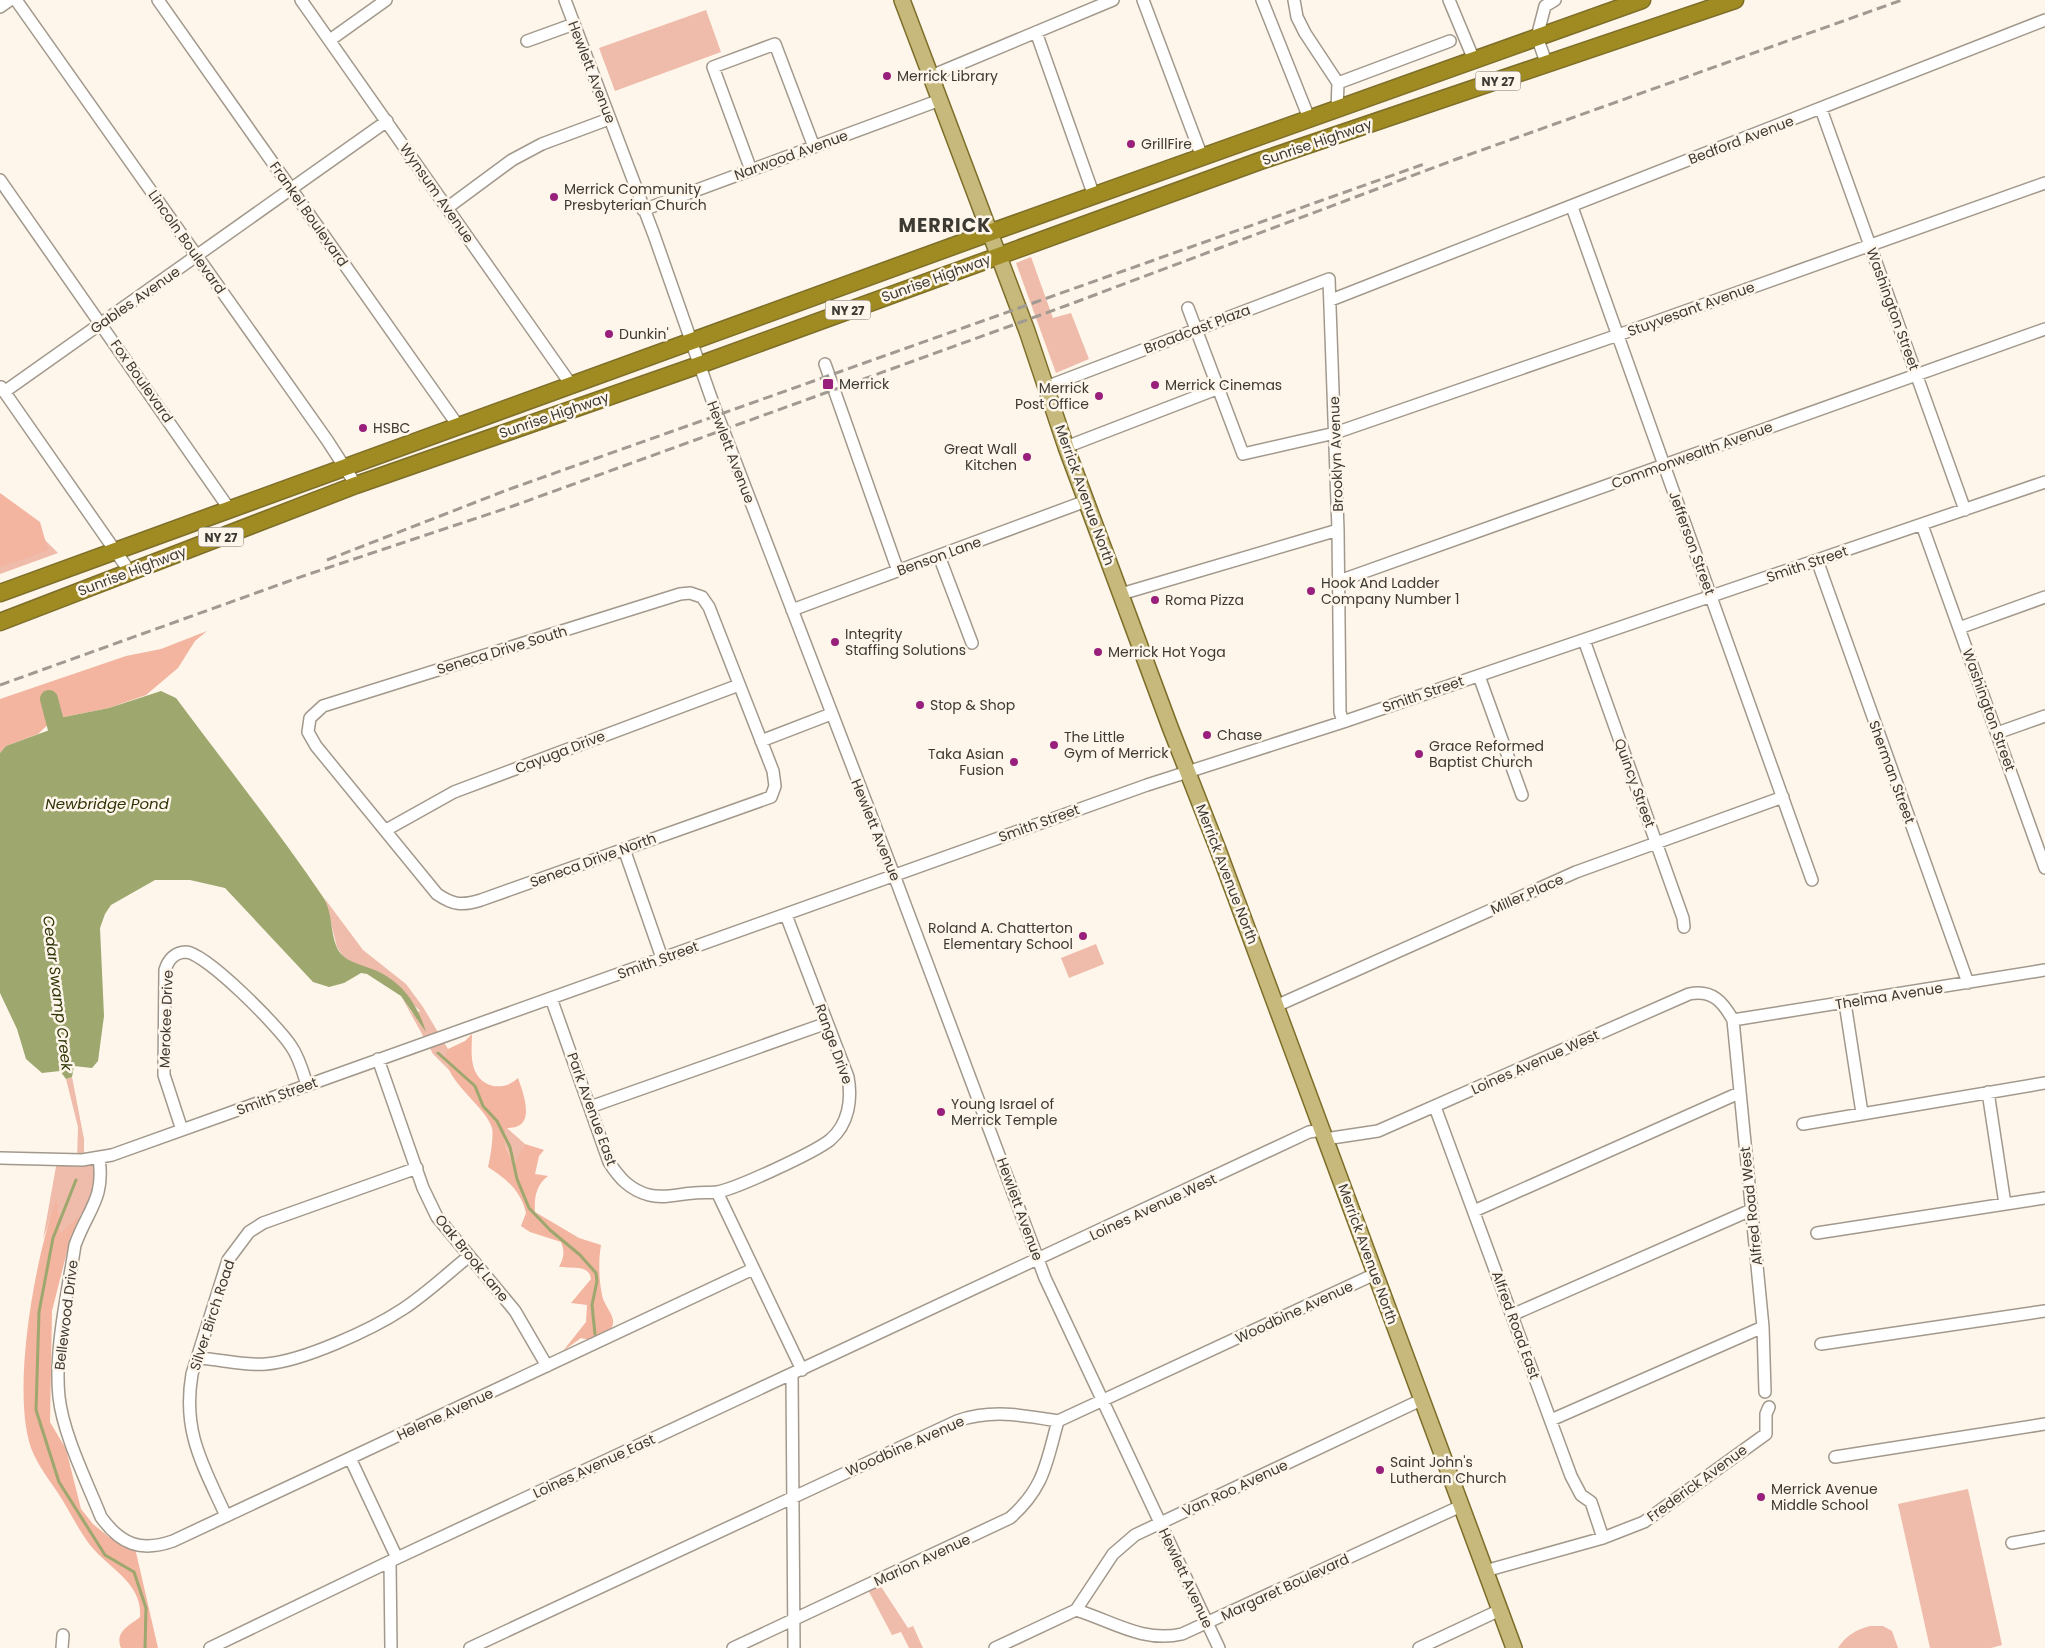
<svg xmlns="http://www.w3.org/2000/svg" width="2045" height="1648" font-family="Poppins,sans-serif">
<rect width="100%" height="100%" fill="#fef6eb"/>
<path fill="#efbbaa" d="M706 10 721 52 615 91 599 48Z
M1031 257 1053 318 1071 313 1089 359 1056 373 1016 263Z
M0 495 58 553 0 574Z
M325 899 363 950 406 984 423 1007 448 1049 447 1064 450 1071 433 1054 401 996 413 1014 420 1011 381 973 351 962 342 955 337 947Z
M1096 944 1104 964 1069 978 1061 958Z
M72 1077 84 1139V1160L97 1159C103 1188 84 1217 61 1234L57 1199 43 1239 57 1161 77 1160 78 1127 66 1079Z
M507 1128 525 1144 516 1163C506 1151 502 1143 507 1128Z
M1968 1489 2002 1645 1991 1648H1930L1898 1504Z
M878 1582 908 1628 913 1626 923 1648H909L901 1632 892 1635 867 1588Z
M1870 1626H1883L1892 1631 1898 1648H1838C1846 1635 1856 1630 1870 1626Z"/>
<path fill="#f3b4a0" d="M0 493 40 522 48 550 0 567Z
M207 631 195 641 178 668 146 695 109 708 54 719 38 734 6 746 0 753V699L126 656 161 649Z
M472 1034C472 1045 470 1060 475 1071 483 1089 505 1091 518 1078 524 1095 537 1129 507 1128 502 1143 506 1151 515 1163L525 1144 544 1150 539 1156 535 1174 548 1176C536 1185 534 1198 535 1212L579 1238 601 1245C598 1262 599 1284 603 1299 606 1306 612 1314 613 1320 615 1335 592 1342 581 1338L563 1351 586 1322 587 1305 571 1303 591 1279C589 1264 572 1269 559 1267 564 1257 565 1252 561 1242L530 1232 521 1226 526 1213C521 1190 505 1178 488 1167 490 1159 494 1136 492 1128 486 1105 436 1076 448 1049L465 1041Z
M57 1197 61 1233 81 1215 71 1236 52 1311 50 1422 66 1449 81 1509 93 1524 109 1537 135 1548 158 1648H121C114 1631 131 1625 140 1617 143 1583 108 1568 90 1545 78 1529 69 1510 58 1493 50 1481 40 1468 34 1455 8 1400 36 1253 57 1197Z"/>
<path fill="#9da76e" d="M161 691 176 698C225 764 277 829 323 897 334 913 329 939 341 954 349 962 361 965 372 969 401 980 417 1003 426 1032L401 996 367 974 361 973 344 983 329 987 313 982 225 888 190 880H155L111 905 105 914 100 928 104 1016 98 1061 92 1068 74 1066 72 1077 66 1079 60 1071 42 1073 26 1059 17 1029 0 993V753L6 746 55 728 54 719 109 708Z"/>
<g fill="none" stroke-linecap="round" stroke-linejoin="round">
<path stroke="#9da76e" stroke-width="3" d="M438 1053 475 1086 483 1106 497 1121 510 1147 517 1179 529 1208 550 1230 580 1255 596 1273 597 1281 592 1305 595 1334
M76 1180 53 1238 39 1312 36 1410 59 1482 105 1555 134 1572 146 1608 145 1648"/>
<path stroke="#9da76e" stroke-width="18" d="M49 699 59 737"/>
<defs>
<path id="minor" d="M16 0 327 440 356 485
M158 0 459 427
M301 0 572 386
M565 0 654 235 714 406 894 875 1045 1278 1219 1648
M1143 0 1202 157
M1262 0 1309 118
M1294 0 1297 17 1305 33 1338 83 1337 109
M1449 0 1474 60
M0 7 10 0
M1036 32 1094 196
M330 40 386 0
M527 41 574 24
M1547 65 1537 37 1545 6 1555 0
M931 76 1113 0
M1338 83 1450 41
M1821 109 1965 510
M751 170 713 67 775 44 814 147
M0 180 230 510
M1572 207 1812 880
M447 208 512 160 542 144 609 119
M643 210 940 100
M1331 300 2045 20
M1188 308 1243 454 1335 433 1618 335 2045 183
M825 364 898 571
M1 387 130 572
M1046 387 1329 279 1338 530 1340 712 1343 722
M4 392 387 121
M1066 447 1219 388
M1922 525 2045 868
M939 556 972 643
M1817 560 1968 983
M1339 581 2045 329
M690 593 702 597 709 607 773 771 775 786 771 797 481 900C462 906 453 905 437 894L316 746 308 732 310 718 323 706 680 594Z
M1121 594 1338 530
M792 610 1086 501
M1959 628 2045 597
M1584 640 1683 918 1684 927
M1479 676 1522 795
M1997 733 2045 716
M761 741 831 714
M386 830 454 792 739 685
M624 849 662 958
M551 998 609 1162C619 1178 630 1190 649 1195 663 1199 679 1194 694 1193 701 1192 709 1193 717 1192 736 1189 815 1152 830 1140 849 1124 852 1099 848 1077L786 915
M1845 1003 1862 1113
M1276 1006 1576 872 1783 797
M1733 1020 2045 970
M378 1059 423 1188 437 1217 515 1311 547 1366
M1988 1092 2005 1204
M590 1107 827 1023
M1435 1107 1571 1476 1581 1495 1591 1502 1603 1538
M1803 1124 2045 1083
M182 1130 164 1075 165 970C168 960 175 952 186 952 206 953 279 1027 291 1046 299 1057 303 1072 307 1085
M1325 1139 1378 1131 1689 994C1712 989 1723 1002 1733 1020L1763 1327 1765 1392
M0 1158 82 1160 112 1155 1147 785 1343 722 2045 482
M99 1158C105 1199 88 1209 75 1245 68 1291 54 1351 59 1397 63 1434 87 1482 101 1517 121 1545 141 1552 173 1541L753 1269
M717 1192 802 1370
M1474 1211 1739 1093
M1817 1233 2045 1198
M1512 1315 1751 1210
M1821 1344 2045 1311
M198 1358C220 1359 242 1366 266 1364 303 1361 371 1330 403 1309 426 1294 447 1274 468 1257
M792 1375 794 1648
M1551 1420 1763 1327
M1835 1457 2045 1424
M350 1458 397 1558
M226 1516C203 1465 182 1432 192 1374L228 1260 249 1232 263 1223 417 1168
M2012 1543 2045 1537
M390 1562 391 1648
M1485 1571 1603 1538 1644 1522 1766 1434V1414L1769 1407
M1076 1610 1113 1554 1135 1535 1421 1400
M62 1648 63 1635
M210 1648 397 1558 1309 1132 1322 1130
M470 1648 957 1421C991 1409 1023 1415 1058 1421L1375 1274
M733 1648 1010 1518C1045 1487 1046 1463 1058 1421
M995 1648 1076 1610C1112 1621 1143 1643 1182 1634L1461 1506
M1419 1648 1500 1610"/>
<path id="major" d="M902 0 1027 331 1066 447 1170 727 1217 847 1514 1648"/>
<path id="highway" d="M0 593 989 233 1642 0
M0 622 356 485 699 365 1260 161 1735 0"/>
</defs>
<use href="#minor" stroke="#a2998c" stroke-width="14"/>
<use href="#major" stroke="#7d6e29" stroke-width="18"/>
<use href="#highway" stroke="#7d6e29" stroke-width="19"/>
<use href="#minor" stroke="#fff" stroke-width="11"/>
<use href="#major" stroke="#c6b97b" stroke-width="15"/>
<use href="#highway" stroke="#a08b23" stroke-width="16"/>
<path stroke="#a09a92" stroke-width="3" stroke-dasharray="10 5" stroke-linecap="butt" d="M327 560 507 490 1427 163
M0 685 306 575 513 506 1068 305 1454 160 1902 0"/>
</g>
<g fill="#98207c" stroke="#fef6eb" stroke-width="2">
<circle cx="887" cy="76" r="5"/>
<circle cx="1131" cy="144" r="5"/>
<circle cx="554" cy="197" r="5"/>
<circle cx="609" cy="334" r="5"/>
<rect x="822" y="378" width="12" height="12" rx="2.5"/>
<circle cx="1155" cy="385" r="5"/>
<circle cx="1099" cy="396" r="5"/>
<circle cx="363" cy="428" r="5"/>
<circle cx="1027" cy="457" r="5"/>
<circle cx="1311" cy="591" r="5"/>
<circle cx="1155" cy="600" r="5"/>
<circle cx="835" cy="642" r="5"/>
<circle cx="1098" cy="652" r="5"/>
<circle cx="920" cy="705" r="5"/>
<circle cx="1207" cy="735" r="5"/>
<circle cx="1054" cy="745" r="5"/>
<circle cx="1419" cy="754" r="5"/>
<circle cx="1014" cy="762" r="5"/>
<circle cx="1083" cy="936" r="5"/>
<circle cx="941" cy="1112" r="5"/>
<circle cx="1380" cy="1470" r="5"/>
<circle cx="1761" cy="1497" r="5"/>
</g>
<g text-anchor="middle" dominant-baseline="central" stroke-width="5" stroke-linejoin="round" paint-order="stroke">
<g fill="#fef6eb" stroke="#77726a" stroke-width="1">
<rect x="1475.5" y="71.5" width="45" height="19" rx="4"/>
<rect x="825.5" y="300.5" width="45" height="19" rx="4"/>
<rect x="198.5" y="527.5" width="45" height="19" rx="4"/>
</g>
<g font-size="12" font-weight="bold" fill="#3d3933">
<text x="1498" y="81">NY 27</text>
<text x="848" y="310">NY 27</text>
<text x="221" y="537">NY 27</text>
</g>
<g font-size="14" fill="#3d3933" stroke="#fef6eb">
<text transform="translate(592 72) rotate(69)">Hewlett Avenue</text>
<text transform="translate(1741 140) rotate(-21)">Bedford Avenue</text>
<text transform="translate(1317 142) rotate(-19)">Sunrise Highway</text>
<text transform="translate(791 155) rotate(-20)">Narwood Avenue</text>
<text transform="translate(437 193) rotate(55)">Wynsum Avenue</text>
<text transform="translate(309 214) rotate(55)">Frankel Boulevard</text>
<text transform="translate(187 242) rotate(55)">Lincoln Boulevard</text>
<text transform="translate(936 278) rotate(-20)">Sunrise Highway</text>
<text transform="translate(135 300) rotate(-35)">Gables Avenue</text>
<text transform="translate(1691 309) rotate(-20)">Stuyvesant Avenue</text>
<text transform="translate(1893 309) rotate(70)">Washington Street</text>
<text transform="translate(1197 329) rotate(-21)">Broadcast Plaza</text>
<text transform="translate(142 381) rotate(55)">Fox Boulevard</text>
<text transform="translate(554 415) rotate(-19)">Sunrise Highway</text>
<text transform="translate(731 452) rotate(69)">Hewlett Avenue</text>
<text transform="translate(1336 454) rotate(-92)">Brooklyn Avenue</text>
<text transform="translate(1692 455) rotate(-20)">Commonwealth Avenue</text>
<text transform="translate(1085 495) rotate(70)">Merrick Avenue North</text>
<text transform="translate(1692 543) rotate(70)">Jefferson Street</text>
<text transform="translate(939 556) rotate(-20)">Benson Lane</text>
<text transform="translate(1807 564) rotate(-19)">Smith Street</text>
<text transform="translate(132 571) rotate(-21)">Sunrise Highway</text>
<text transform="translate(502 650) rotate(-17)">Seneca Drive South</text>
<text transform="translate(1423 694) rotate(-19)">Smith Street</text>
<text transform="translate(1989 710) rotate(70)">Washington Street</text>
<text transform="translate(560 752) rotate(-21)">Cayuga Drive</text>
<text transform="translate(1892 772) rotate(70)">Sherman Street</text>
<text transform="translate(1635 783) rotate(70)">Quincy Street</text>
<text transform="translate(1039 823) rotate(-20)">Smith Street</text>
<text transform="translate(876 830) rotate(68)">Hewlett Avenue</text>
<text transform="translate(593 860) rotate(-20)">Seneca Drive North</text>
<text transform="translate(1227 874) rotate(69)">Merrick Avenue North</text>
<text transform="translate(1527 894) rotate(-24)">Miller Place</text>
<text transform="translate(658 960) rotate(-20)">Smith Street</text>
<text transform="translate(1889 996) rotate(-9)">Thelma Avenue</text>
<text transform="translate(166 1019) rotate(-88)">Merokee Drive</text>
<text transform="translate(834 1044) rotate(70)">Range Drive</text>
<text transform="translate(1535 1062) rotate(-24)">Loines Avenue West</text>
<text transform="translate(277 1096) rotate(-20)">Smith Street</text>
<text transform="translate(592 1109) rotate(70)">Park Avenue East</text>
<text transform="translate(1751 1206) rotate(-96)">Alfred Road West</text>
<text transform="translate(1153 1207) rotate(-25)">Loines Avenue West</text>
<text transform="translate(1020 1209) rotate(70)">Hewlett Avenue</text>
<text transform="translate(1368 1254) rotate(70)">Merrick Avenue North</text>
<text transform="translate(472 1258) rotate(51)">Oak Brook Lane</text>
<text transform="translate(1294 1312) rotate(-25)">Woodbine Avenue</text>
<text transform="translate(66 1315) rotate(-83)">Bellewood Drive</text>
<text transform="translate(212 1315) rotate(-72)">Silver Birch Road</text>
<text transform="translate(1516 1325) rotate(70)">Alfred Road East</text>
<text transform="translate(445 1414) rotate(-25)">Helene Avenue</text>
<text transform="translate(905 1446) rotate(-24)">Woodbine Avenue</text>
<text transform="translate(594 1466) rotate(-25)">Loines Avenue East</text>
<text transform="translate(1697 1483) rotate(-36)">Frederick Avenue</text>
<text transform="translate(1235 1488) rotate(-25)">Van Roo Avenue</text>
<text transform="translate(922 1560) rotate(-25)">Marion Avenue</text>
<text transform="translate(1186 1578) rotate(65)">Hewlett Avenue</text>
<text transform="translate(1285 1587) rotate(-25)">Margaret Boulevard</text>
</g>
<g font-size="14" fill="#3d3933" stroke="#fef6eb" text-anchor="start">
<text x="897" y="76">Merrick Library</text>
<text x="1141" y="144">GrillFire</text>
<text x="564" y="189">Merrick Community<tspan x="564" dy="16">Presbyterian Church</tspan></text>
<text x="619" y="334">Dunkin'</text>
<text x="839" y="384">Merrick</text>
<text x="1165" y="385">Merrick Cinemas</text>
<text x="1089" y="388" text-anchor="end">Merrick<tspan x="1089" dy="16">Post Office</tspan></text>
<text x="373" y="428">HSBC</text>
<text x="1017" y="449" text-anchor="end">Great Wall<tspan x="1017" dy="16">Kitchen</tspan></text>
<text x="1321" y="583">Hook And Ladder<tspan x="1321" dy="16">Company Number 1</tspan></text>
<text x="1165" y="600">Roma Pizza</text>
<text x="845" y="634">Integrity<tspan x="845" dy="16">Staffing Solutions</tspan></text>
<text x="1108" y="652">Merrick Hot Yoga</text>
<text x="930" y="705">Stop &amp; Shop</text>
<text x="1217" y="735">Chase</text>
<text x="1064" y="737">The Little<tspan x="1064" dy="16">Gym of Merrick</tspan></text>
<text x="1429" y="746">Grace Reformed<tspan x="1429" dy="16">Baptist Church</tspan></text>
<text x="1004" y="754" text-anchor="end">Taka Asian<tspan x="1004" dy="16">Fusion</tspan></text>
<text x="1073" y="928" text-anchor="end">Roland A. Chatterton<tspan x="1073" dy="16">Elementary School</tspan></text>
<text x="951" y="1104">Young Israel of<tspan x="951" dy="16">Merrick Temple</tspan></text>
<text x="1390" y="1462">Saint John's<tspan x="1390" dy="16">Lutheran Church</tspan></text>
<text x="1771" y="1489">Merrick Avenue<tspan x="1771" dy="16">Middle School</tspan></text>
</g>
<g font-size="15" font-style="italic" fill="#2e3405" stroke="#fef6eb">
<text x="107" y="803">Newbridge Pond</text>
<text transform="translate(58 993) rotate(83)">Cedar Swamp Creek</text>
</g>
<g font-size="19" font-weight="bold" letter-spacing="1" fill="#3d3933" stroke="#fef6eb">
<text x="945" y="225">MERRICK</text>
</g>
</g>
</svg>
